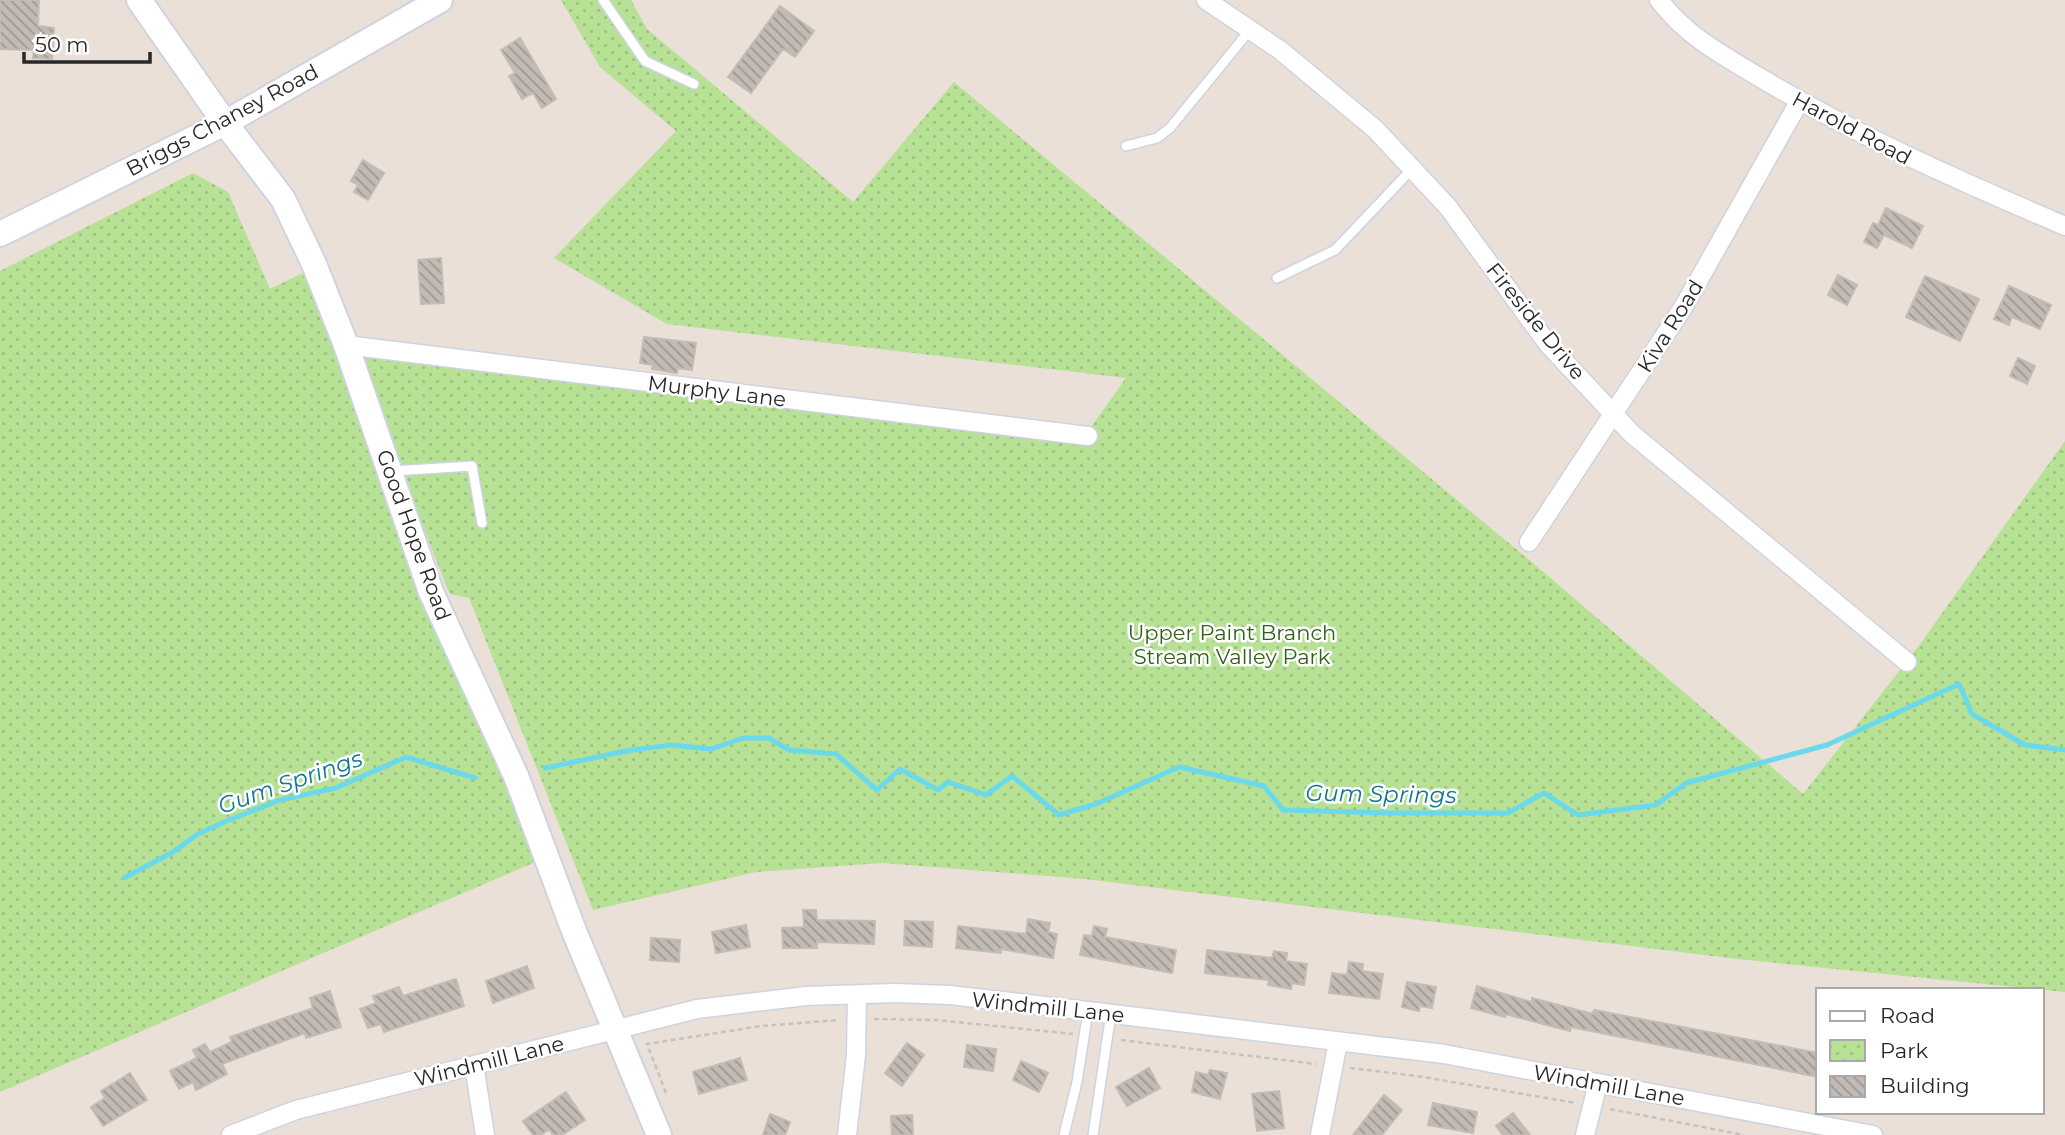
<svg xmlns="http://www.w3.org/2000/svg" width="2065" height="1135" font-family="Montserrat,sans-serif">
<defs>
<pattern id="park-dots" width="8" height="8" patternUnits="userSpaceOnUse" patternTransform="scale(1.75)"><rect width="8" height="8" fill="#b7e194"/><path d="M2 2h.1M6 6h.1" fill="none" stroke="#9dc180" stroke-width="1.8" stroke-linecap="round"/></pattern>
<pattern id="building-back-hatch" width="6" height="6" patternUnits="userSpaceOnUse" patternTransform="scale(1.75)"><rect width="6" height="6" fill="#c1bab5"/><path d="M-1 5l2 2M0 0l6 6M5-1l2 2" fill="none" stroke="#9d9793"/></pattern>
</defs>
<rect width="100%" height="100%" fill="#eae0d8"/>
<path fill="url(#park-dots)" d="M561 0H631L647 29 853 202 954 82 1534 564 1803 794 1918 647 2065 441V992L1737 959 1085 879 883 863 756 872 593 910 469 598 450 594 446 585 355 354 1079 444 1126 378 667 324 554 258 676 131 600 67Z
M193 173 228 192 270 289 309 270 540 860 0 1092V271Z"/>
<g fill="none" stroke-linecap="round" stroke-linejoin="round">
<path stroke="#6ad9ec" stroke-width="5" d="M545 768 626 751 671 745 711 749 743 738H769L789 750 836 754 877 790 900 769 938 790 948 782 986 795 1012 776 1059 815 1096 804 1179 767 1264 786 1283 810 1388 813H1508L1544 793 1578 815 1656 805 1686 783 1827 745 1959 684 1972 714 2025 745 2065 750
M124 878 173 852 198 834 224 822 280 800 336 788 406 757 475 778"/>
</g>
<path fill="url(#building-back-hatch)" stroke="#c4bcb2" stroke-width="2" d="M0 0H39L38 26 54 28 52 59 33 58 34 50 0 49Z
M780 6 814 31 795 57 783 49 751 93 728 77Z
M520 38 556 99 542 108 533 93 522 99 509 76 515 73 501 50Z
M363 160 384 173 368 200 354 192 358 185 351 181Z
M1886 208 1923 226 1912 248 1884 235 1877 248 1864 242 1873 223 1878 225Z
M441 258 444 303 421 304 418 260Z
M1838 275 1857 285 1847 305 1828 295Z
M1925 276 1979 299 1960 341 1906 317Z
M2009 286 2051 305 2040 329 2012 317 2009 325 1994 319Z
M644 337 696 343 692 370 678 368 677 373 652 369 653 365 640 363Z
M2018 358 2035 366 2027 384 2010 376Z
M803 910H816L817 920 875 921 874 944 817 942V948H783L782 928 804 927Z
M1028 919 1050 923 1048 932 1057 934 1053 958 1001 949V953L956 948 958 926 1026 934Z
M905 921 933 922 932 947 904 945Z
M746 925 750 947 716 953 712 932Z
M1094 926 1107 929 1105 937 1176 950 1172 973 1080 955 1084 935 1092 936Z
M651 938 680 940 679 962 650 960Z
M1207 950 1272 958 1274 951 1287 953 1286 961 1307 964 1304 985 1292 983 1291 989 1268 985 1269 980 1205 973Z
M1349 962 1363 964 1362 971 1383 974 1379 999 1329 993 1332 973 1347 975Z
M527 966 534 988 493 1003 486 981Z
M456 979 464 1006 384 1032 381 1024 368 1028 360 1009 376 1003 373 996 399 987 403 996Z
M1407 982 1436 987 1432 1008 1420 1006 1419 1011 1402 1007Z
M1477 986 1532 1002V998L1593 1014 1594 1010 1818 1053V1077L1571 1027 1570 1031 1505 1014V1017L1471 1008Z
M330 991 341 1027 306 1038 305 1033 222 1064 227 1074 196 1090 193 1082 179 1089 170 1071 197 1058 193 1050 205 1044 210 1052 232 1042 230 1037 313 1008 310 998Z
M907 1043 924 1055 902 1086 885 1073Z
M967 1045 996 1049 993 1071 964 1067Z
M740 1058 747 1080 699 1094 693 1072Z
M1021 1061 1048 1073 1039 1092 1013 1080Z
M1149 1068 1160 1088 1127 1106 1116 1087Z
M1210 1070 1227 1073 1220 1099 1192 1092 1196 1072 1208 1075Z
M130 1073 147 1100 103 1126 91 1107 105 1098 101 1091Z
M1279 1091 1284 1128 1257 1131 1252 1094Z
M566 1092 585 1120 562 1135H553L549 1129 541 1135H533L523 1121Z
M1384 1095 1402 1110 1382 1135H1353Z
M1433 1103 1477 1112 1473 1133 1428 1125Z
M1513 1113 1530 1135H1503L1496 1126Z
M770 1114 790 1122 785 1135H763Z
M912 1115 913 1135H892L891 1116Z"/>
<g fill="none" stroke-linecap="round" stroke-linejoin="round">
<defs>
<path id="lane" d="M603 0 645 61 694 84
M1126 146 1157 138 1170 128 1250 30
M1277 278 1335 250 1412 169
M392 471 472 466 482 523
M1064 1135 1077 1082 1088 1011
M1093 1135 1111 1013"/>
<path id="street" d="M1206 0 1280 50 1375 129 1448 207 1548 344 1632 434 1907 662
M1659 0C1685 35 1722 55 1759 77 1857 136 1960 181 2065 226
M346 345 1088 436
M1529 542 1684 306 1799 102
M474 1065 485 1135
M231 1135 296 1110 697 1009 806 996 895 993 950 995 1088 1011 1444 1054 1873 1135
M847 1135 856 1055 857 994
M1320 1135 1338 1042
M1585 1135 1598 1083"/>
<path id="secondary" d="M139 0 225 123 283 199 314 264 346 345 431 592 516 776 574 931 659 1135
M0 234 225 123 440 0"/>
</defs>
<use href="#lane" stroke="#cdd3e0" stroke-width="12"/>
<use href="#street" stroke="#cdd3e0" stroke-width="21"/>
<use href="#secondary" stroke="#cdd3e0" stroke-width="28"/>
<path stroke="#c3c3c3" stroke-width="2.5" stroke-dasharray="5 3.5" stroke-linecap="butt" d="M874 1019 937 1020 1073 1034
M1121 1040 1316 1064
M1350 1068 1417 1076 1576 1103
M666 1093 647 1044 761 1026 839 1020
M1610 1109 1744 1135"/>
<use href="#lane" stroke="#fff" stroke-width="9"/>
<use href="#street" stroke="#fff" stroke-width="18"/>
<use href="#secondary" stroke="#fff" stroke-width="24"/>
</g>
<g text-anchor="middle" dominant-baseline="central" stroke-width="5" stroke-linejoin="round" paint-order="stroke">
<g font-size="21" fill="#272727" stroke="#fff">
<text transform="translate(222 120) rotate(-28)">Briggs Chaney Road</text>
<text transform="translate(1852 128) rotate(28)">Harold Road</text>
<text transform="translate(1536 321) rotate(51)">Fireside Drive</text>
<text transform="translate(1670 326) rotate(-58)">Kiva Road</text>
<text transform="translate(717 391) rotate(7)">Murphy Lane</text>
<text transform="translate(414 535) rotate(70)">Good Hope Road</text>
<text transform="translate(1048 1007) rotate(6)">Windmill Lane</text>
<text transform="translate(489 1061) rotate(-14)">Windmill Lane</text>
<text transform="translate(1609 1085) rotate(10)">Windmill Lane</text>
</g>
<g font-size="21" fill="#306119" stroke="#fff">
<text x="1232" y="632">Upper Paint Branch<tspan x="1232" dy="24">Stream Valley Park</tspan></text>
</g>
<g font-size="23" font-style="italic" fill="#0e7593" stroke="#fff">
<text transform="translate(290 782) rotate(-19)">Gum Springs</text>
<text transform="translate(1381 794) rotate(1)">Gum Springs</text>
</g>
</g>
<rect x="1816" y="988" width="228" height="126" fill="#ffffff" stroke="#a9a9a9" stroke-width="2"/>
<rect x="1830" y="1011" width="35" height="10" fill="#ffffff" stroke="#a9a9a9" stroke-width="2"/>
<text x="1880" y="1023" font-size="21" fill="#272727">Road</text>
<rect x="1830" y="1040" width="35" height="21" fill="url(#park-dots)" stroke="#a9a9a9" stroke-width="2"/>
<text x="1880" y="1058" font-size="21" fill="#272727">Park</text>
<rect x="1830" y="1076" width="35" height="21" fill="url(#building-back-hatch)" stroke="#a9a9a9" stroke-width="2"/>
<text x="1880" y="1093" font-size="21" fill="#272727">Building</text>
<path d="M24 52v10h126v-10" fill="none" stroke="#272727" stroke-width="3.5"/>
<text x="35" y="52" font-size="21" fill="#272727" stroke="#ffffff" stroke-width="5" paint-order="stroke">50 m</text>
</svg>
